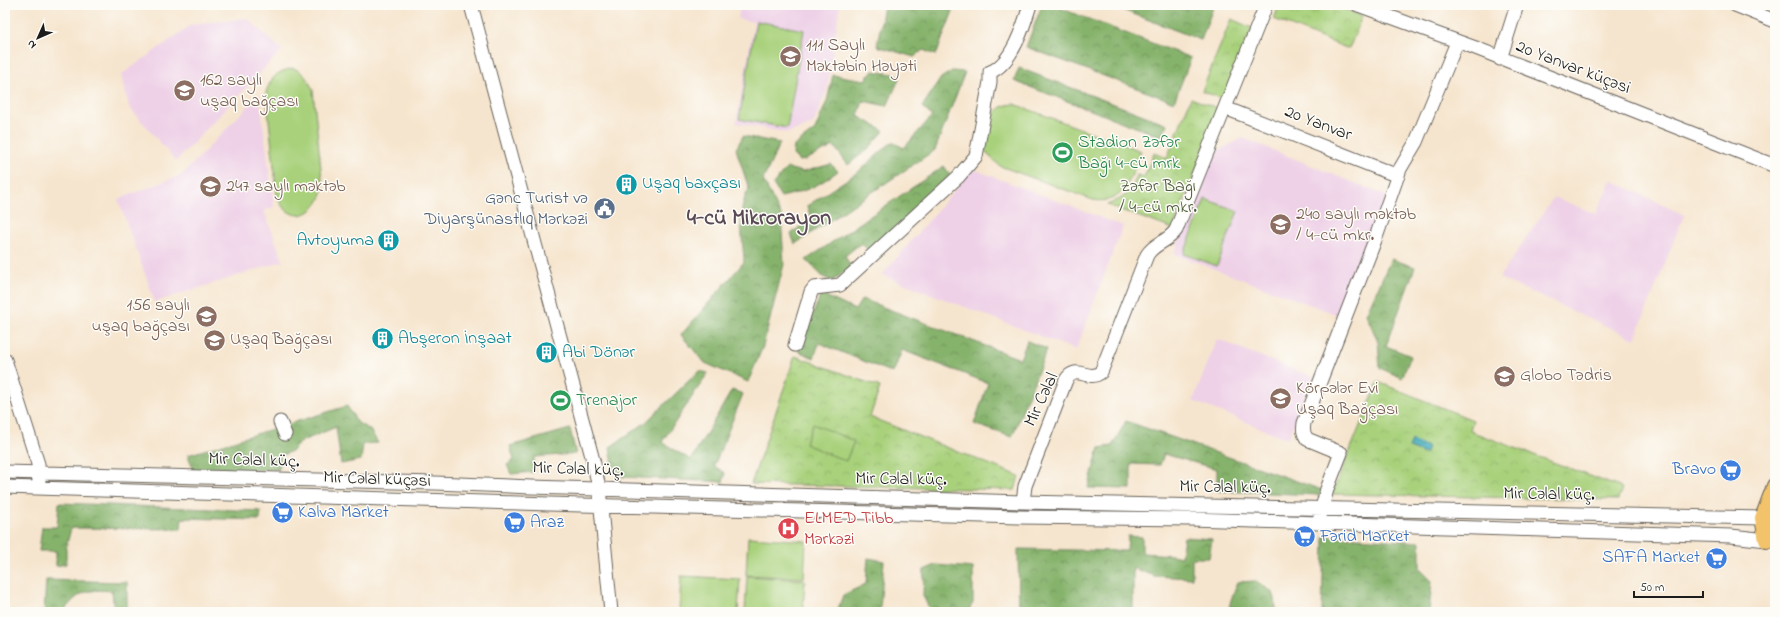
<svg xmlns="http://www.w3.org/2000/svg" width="1780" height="617" font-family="'Indie Flower',sans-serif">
<defs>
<pattern id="forest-crowns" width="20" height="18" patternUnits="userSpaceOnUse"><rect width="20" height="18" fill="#86b36c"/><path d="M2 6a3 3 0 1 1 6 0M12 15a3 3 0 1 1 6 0" fill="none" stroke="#6d9158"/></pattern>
<pattern id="park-crowns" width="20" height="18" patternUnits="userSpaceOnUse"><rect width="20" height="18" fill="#a9d17c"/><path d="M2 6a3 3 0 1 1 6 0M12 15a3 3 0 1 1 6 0" fill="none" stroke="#91b36b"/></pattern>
<pattern id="water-waves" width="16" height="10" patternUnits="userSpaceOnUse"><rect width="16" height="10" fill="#3dabbb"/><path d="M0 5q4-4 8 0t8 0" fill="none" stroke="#328a97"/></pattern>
</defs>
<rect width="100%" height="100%" fill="#fdfcf7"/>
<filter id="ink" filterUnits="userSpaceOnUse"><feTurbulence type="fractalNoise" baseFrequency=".025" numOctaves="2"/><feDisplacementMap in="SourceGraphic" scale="8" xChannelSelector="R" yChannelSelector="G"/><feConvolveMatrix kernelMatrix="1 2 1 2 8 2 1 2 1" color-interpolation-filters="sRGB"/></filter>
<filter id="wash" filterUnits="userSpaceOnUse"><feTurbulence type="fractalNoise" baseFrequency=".012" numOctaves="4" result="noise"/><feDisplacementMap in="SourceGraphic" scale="16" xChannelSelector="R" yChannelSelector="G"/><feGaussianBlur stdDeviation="0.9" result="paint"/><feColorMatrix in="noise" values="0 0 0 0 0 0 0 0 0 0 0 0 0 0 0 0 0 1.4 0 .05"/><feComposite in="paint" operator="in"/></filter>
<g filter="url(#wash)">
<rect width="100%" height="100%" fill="#f6e5ce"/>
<path fill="#eed0e7" d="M740 5H840L827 89 813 124 788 133 736 123 754 22 738 19Z
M247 18 282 50 176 161 129 107 121 75 191 25Z
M259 95 274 207 264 211 283 261 155 302 118 199 182 175Z
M1243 138 1387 196 1341 316 1174 254 1211 154Z
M973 169 1123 226 1076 350 882 275Z
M1611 180 1684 215 1635 339 1499 278 1554 197 1596 214Z
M1217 339 1313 377 1288 439 1193 401Z"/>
<path fill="url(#forest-crowns)" stroke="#516844" d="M884 5 913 11 916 5H938L953 11 936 55 923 50 914 57 877 46Z
M1042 5H1052L1191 58 1174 102 1026 47Z
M1110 5H1173L1186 10 1188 5H1214L1201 40Z
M1019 68 1167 124 1162 137 1014 81Z
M872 71 893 74 900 77 887 106 863 101 858 116 884 131 869 148 848 165 834 146 805 160 799 161 793 155 794 146 815 130 827 101 833 75 865 80Z
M952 71 965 72 935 150 795 244 791 234 811 218 807 206 858 172 892 142 904 148 932 116 922 107 941 78Z
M743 136 780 143 763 180 781 215 784 264 763 346 748 382 705 363 681 335 744 262C743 238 736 210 749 189L736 149Z
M831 164 838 171C818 186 807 191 781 197L773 184 787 168 803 172Z
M944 166 950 175 903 224 869 251 861 243 845 256 851 267 832 281 823 277 806 260Z
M1391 259 1415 267 1386 346 1411 356 1402 378 1380 368 1378 342 1366 314Z
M821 294 855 310 862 299 1020 359 1027 341 1047 349 1012 437 974 424 988 383 902 350 893 373 819 343 814 358 798 351Z
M699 371 708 373 662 442 691 460 732 390 743 394 714 466 725 473 723 482 622 477 620 471 614 470 610 447 645 423Z
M347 406 358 423 370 430 378 443 363 444 361 460 341 464 336 427 300 442 292 451 282 455 279 469 194 472 188 455Z
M1126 421 1322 490 1320 495 1217 491V469L1164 454 1160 465 1131 464V489L1088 488 1099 448 1112 446Z
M570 429 576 454 534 457V472L511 474 507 465 514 460 510 446Z
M59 503 261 511 260 520 182 518 181 529 71 528 66 548V564L56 566V551H39L42 527H57Z
M1128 536 1142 537V553L1172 555 1181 557 1184 537 1212 539 1209 558H1192V578L1154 576 1133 568V612H1019L1018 549 1127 551Z
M1324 536 1420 542V569L1432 581 1429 612H1322Z
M868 558 884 561 880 608 877 612H837L843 595 866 584Z
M936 565 973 568V603L969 610H930L923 596 924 570Z
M46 580 127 582V612H114L112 591C87 589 79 591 63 612H44Z
M1256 581 1272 592 1277 610 1274 612H1228L1231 600 1238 582Z"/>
<path fill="url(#park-crowns)" stroke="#62764c" d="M1279 5H1334L1362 16 1349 49 1274 19Z
M1231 19 1252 28 1223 99 1202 91Z
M1191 98 1220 109 1173 229 1107 205C1125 197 1131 194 1137 175L1144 177 1154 153 1167 158Z
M795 356 880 387 870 417 1019 476 1015 490 751 484Z
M1378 382 1473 420 1470 431 1622 488 1618 500 1332 494Z"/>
<path fill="#a9d17c" stroke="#62764c" d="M756 21 804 30 787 128 739 119Z
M293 68C304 72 308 80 313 90L323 189C320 209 299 225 283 207 280 204 279 199 277 195L266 92C272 76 277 72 293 68Z
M1014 104 1141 151C1131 175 1126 206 1093 200L1000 166 987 154 983 146 988 122 993 114 1001 107 1007 105Z
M1205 199 1238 211 1217 266 1184 254Z
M813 424 854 441 846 461 805 444Z
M748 537 806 541 804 578 746 575Z
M681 576 740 579 738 612H679Z
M747 576 805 580 803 612H745Z"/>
<path fill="url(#water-waves)" stroke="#2c646c" d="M1412 440 1428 447 1425 454 1409 448Z"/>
</g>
<g filter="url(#ink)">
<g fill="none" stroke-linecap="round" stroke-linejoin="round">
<defs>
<path id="minor" d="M471 5 594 464 599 488 611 612
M1358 5 1473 47 1775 166
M1735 5 1775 21
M1500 59 1517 5
M1225 108 1398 176
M795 345 811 292 814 288 840 285 958 177 976 156 990 82V72C1012 64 1024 25 1030 5
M5 360 38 464 39 482
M280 422 285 434
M5 472 435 483 531 487 1023 502 1763 518
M5 487 581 505 1019 517 1190 519 1731 536 1767 540
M1023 502 1025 486 1066 380C1077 363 1088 383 1101 372L1147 255C1154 243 1168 242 1176 230L1266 5
M1320 516 1327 489 1341 453 1307 439C1303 433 1303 430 1304 423L1375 240 1400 169 1416 142 1457 42"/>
<path id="major" d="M1763 518 1775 486
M1763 518 1767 540"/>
</defs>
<use href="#minor" stroke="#68625a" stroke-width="15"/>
<use href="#major" stroke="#68625a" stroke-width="18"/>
<use href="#minor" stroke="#fff" stroke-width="13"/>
<use href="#major" stroke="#f2c36a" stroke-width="16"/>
</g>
</g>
<defs>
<symbol id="school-disc" viewBox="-11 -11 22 22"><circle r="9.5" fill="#8d6e63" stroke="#fdfcf7"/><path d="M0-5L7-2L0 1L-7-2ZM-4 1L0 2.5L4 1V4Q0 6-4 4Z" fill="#fff"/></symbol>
<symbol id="stadium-disc" viewBox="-11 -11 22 22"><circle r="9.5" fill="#2e9e5b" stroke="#fdfcf7"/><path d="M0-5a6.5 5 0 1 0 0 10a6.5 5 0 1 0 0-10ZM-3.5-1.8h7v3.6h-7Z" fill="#fff"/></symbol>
<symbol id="building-disc" viewBox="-11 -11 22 22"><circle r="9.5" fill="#0f9aa8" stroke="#fdfcf7"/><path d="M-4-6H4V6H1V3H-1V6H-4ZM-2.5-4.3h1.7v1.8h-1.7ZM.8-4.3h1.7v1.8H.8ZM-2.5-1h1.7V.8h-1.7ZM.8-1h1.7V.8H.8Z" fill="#fff"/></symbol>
<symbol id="civic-disc" viewBox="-11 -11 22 22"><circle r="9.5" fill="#5c6f8a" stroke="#fdfcf7"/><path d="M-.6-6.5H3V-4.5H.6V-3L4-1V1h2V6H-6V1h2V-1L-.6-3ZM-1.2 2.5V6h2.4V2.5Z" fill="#fff"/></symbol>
<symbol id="university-disc" viewBox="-11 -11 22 22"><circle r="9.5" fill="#8d6e63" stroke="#fdfcf7"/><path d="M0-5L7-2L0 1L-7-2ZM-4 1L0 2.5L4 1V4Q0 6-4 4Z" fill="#fff"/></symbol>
<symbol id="supermarket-disc" viewBox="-11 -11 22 22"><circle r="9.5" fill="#3f7fe0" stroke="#fdfcf7"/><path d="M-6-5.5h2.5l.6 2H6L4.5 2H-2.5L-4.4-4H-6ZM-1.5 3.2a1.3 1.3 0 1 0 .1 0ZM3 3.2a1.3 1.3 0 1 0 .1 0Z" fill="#fff"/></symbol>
<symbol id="hospital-disc" viewBox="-11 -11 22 22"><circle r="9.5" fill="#e0444e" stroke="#fdfcf7"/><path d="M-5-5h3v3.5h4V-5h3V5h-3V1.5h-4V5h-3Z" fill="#fff"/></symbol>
</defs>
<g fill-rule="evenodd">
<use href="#school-disc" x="778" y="44" width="25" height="25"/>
<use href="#school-disc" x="172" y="78" width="25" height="25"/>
<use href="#stadium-disc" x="1050" y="140" width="25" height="25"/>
<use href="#building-disc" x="614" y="172" width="25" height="25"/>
<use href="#school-disc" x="198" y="174" width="25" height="25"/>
<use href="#civic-disc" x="592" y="196" width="25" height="25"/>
<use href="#school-disc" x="1268" y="212" width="25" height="25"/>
<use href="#building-disc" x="376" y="228" width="25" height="25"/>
<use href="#school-disc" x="194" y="304" width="25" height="25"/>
<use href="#building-disc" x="370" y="326" width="25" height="25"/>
<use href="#school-disc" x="202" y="328" width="25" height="25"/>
<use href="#building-disc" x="534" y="340" width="25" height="25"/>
<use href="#university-disc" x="1492" y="364" width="25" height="25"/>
<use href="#school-disc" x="1268" y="386" width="25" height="25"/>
<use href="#stadium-disc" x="548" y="388" width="25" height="25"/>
<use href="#supermarket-disc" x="1718" y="458" width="25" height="25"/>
<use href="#supermarket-disc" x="270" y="500" width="25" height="25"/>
<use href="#supermarket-disc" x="502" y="510" width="25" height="25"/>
<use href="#hospital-disc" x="776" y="516" width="25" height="25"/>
<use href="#supermarket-disc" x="1292" y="524" width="25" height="25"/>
<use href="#supermarket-disc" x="1704" y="546" width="25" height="25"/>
</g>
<g text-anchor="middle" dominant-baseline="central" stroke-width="3" stroke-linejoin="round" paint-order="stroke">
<g font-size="18" fill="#785e54" stroke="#fdfcf7" text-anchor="start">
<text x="806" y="46">111 Saylı<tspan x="806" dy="21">Məktəbin Həyəti</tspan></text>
<text x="200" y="81">162 saylı<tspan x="200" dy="21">uşaq bağçası</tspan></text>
<text x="226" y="187">247 saylı məktəb</text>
<text x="1296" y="215">240 saylı məktəb<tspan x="1296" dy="21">/ 4-cü mkr.</tspan></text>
<text x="190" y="306" text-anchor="end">156 saylı<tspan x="190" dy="21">uşaq bağçası</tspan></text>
<text x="230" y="340">Uşaq Bağçası</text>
<text x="1520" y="376">Globo Tədris</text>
<text x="1296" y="389">Körpələr Evi<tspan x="1296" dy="21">Uşaq Bağçası</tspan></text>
</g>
<g font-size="18" fill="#1c1c1c" stroke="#fdfcf7">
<text transform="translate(1573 68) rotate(21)">20 Yanvar küçəsi</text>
<text transform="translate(1318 124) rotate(21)">20 Yanvar</text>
<text transform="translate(1042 400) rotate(-65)">Mir Cəlal</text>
<text transform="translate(254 461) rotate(2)">Mir Cəlal küç.</text>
<text transform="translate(578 470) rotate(2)">Mir Cəlal küç.</text>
<text transform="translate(377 480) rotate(2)">Mir Cəlal küçəsi</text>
<text transform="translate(901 480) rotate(1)">Mir Cəlal küç.</text>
<text transform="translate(1225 488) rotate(1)">Mir Cəlal küç.</text>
<text transform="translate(1549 495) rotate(1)">Mir Cəlal küç.</text>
</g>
<g font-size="18" fill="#27864d" stroke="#fdfcf7" text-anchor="start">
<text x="1078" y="143">Stadion Zəfər<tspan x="1078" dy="21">Bağı 4-cü mrk</tspan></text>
<text x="576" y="401">Trenajor</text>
</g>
<g font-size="18" fill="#0d838f" stroke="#fdfcf7" text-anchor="start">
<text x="642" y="184">Uşaq baxçası</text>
<text x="374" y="241" text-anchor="end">Avtoyuma</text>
<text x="398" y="339">Abşeron İnşaat</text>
<text x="562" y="353">Abi Dönər</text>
</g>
<g font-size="18" fill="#4d5b3e" stroke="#fdfcf7">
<text x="1158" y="187">Zəfər Bağı<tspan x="1158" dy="21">/ 4-cü mkr.</tspan></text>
</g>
<g font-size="18" fill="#4e5e75" stroke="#fdfcf7" text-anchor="end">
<text x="588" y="199">Gənc Turist və<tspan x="588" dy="21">Diyarşünastlıq Mərkəzi</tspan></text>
</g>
<g font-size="18" fill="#366cbe" stroke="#fdfcf7" text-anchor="start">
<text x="1716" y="470" text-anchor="end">Bravo</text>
<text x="298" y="513">Kalva Market</text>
<text x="530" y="523">Araz</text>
<text x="1320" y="537">Fərid Market</text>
<text x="1700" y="558" text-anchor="end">SAFA Market</text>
</g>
<g font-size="18" fill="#be3a42" stroke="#fdfcf7" text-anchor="start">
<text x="804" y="519">ELMED Tibb<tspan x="804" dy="21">Mərkəzi</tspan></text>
</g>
<g font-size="22" font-weight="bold" fill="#594a55" stroke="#fdfcf7">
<text x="759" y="219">4-cü Mikrorayon</text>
</g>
</g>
<rect width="1780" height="617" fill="none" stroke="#fdfcf7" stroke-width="20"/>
<g transform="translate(38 38) rotate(225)" stroke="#fdfcf7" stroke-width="3" paint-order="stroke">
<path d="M0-3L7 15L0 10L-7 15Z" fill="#1c1c1c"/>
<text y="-6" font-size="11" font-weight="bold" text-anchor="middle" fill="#1c1c1c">N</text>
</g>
<path d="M1634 591v6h69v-6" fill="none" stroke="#1c1c1c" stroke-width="2"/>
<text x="1640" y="591" font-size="12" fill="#1c1c1c" stroke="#fdfcf7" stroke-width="3" paint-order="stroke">50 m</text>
</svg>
